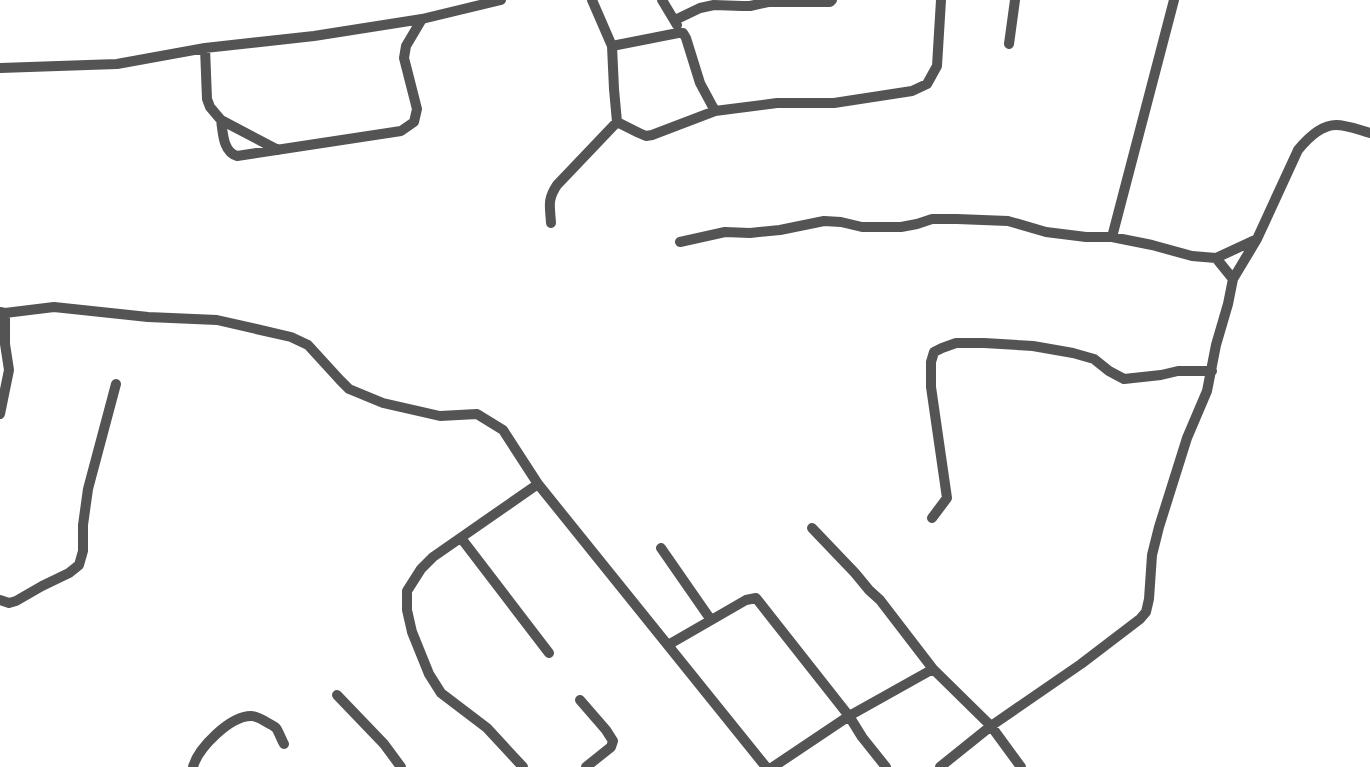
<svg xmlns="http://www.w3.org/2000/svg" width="1370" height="767" font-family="Inter,sans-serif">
<rect width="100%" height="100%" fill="#fff"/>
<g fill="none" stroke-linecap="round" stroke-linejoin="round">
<path stroke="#545454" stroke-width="10" d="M592 0 612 46 614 89 617 122 639 133 646 136 652 135 715 111 777 103H834L912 91 927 84 937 66 941 0
M662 0 677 25
M675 20 700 8 714 5 742 6H750L768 2H830L832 0
M1009 44 1015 0
M612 46 678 33H683L686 38 700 83 715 111
M205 48 207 99 210 107 221 120 278 150
M0 68 117 64 205 48 314 36 422 19 501 0
M221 120C223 133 223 152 237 156L401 131 414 122 417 109 404 58 406 46 422 19
M551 223C550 206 547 200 557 185L617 122
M1112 237 1174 0
M680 242 725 232 750 233 780 230 824 221 841 222 862 227H901L917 224 932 219H957L1008 221 1046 232 1086 237H1112L1152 245 1192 256 1216 258 1257 239 1298 150C1307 139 1321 125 1336 125 1347 125 1359 130 1370 133
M1216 258 1233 279
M0 312 5 313V344L9 370 0 414
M5 313 54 307 148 317 217 320 291 337 308 345 340 380 349 389 383 403 440 416 477 414 503 430 538 484 766 767
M932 518 947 498 931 387V362L934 352 942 348 956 343H984L1033 346 1073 353 1094 359 1109 371 1124 379 1161 375 1178 371H1212
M461 538 549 653
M661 548 711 620
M0 600 9 603 16 601 42 586 69 573 79 565 83 551V525L88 489 116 384
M668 645 746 600 756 598 849 716 862 737 886 767
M933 669 991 726 1021 767
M337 695 384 744 401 767
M580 700 606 730 613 741 611 747 586 767
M193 767C198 748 230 716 251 716 256 716 263 720 268 723 270 724 274 726 276 728 279 732 281 739 284 744
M523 767 487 728 441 693 429 674 412 632 407 610V591L421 569 433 557 538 484
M773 767 849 716 933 669 880 600 869 590 855 573 812 528
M940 767 991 726 1081 664 1140 619 1146 612 1149 599 1152 555 1159 527 1187 438 1207 391 1216 345 1228 304 1233 279 1257 239"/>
</g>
</svg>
